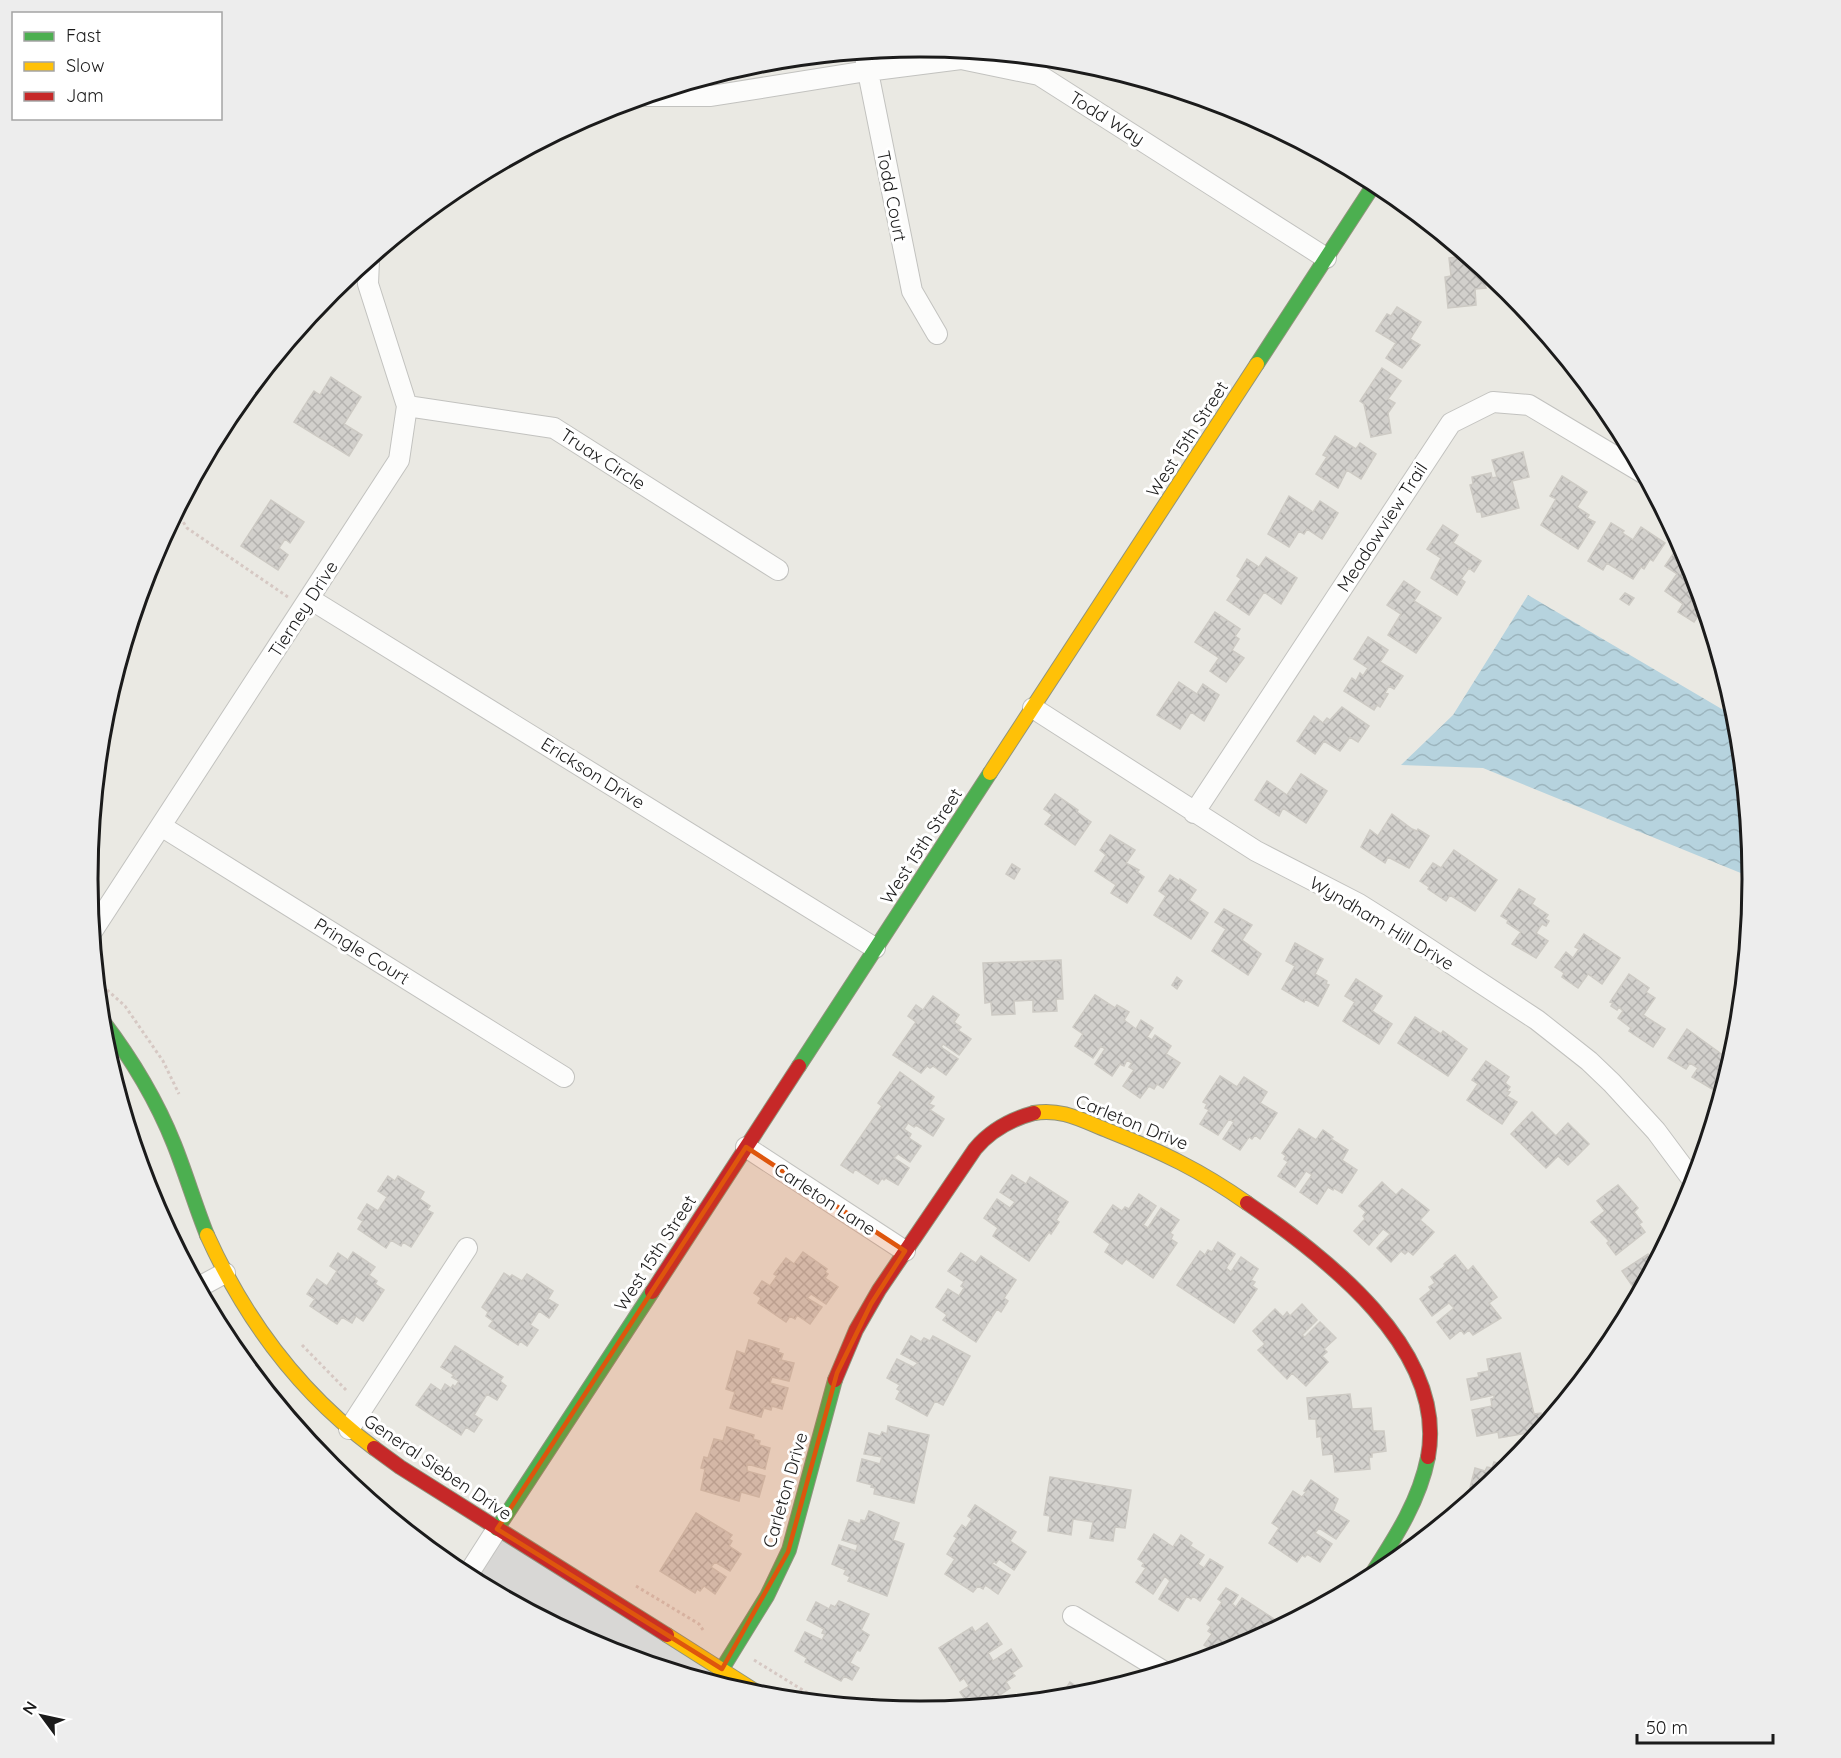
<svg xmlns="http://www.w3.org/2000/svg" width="1841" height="1758" font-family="Quicksand,sans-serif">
<defs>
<pattern id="water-waves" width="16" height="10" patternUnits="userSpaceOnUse" patternTransform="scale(1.5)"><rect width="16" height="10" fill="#b6d3de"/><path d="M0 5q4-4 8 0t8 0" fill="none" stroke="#9cb5be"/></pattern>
<pattern id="building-cross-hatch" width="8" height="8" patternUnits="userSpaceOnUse" patternTransform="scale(1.5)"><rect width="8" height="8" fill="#d2d0cc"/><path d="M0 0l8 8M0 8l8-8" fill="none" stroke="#b4b2af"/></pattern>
</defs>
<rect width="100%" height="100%" fill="#eae9e3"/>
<path fill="#d8d7d5" d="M497 1529 758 1695 602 1648 467 1576Z"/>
<path fill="url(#water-waves)" d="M1528 595 1737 718 1753 878 1483 768 1401 765 1453 715Z"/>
<path fill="url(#building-cross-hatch)" stroke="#cdcac4" stroke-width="1.5" d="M1467 256 1491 276 1492 284 1485 285 1486 288 1475 289 1476 305 1448 308 1445 277 1451 276 1449 258Z
M1397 307 1421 322 1410 339 1420 345 1402 368 1386 358 1396 343 1376 331 1387 314 1391 316Z
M1382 368 1401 381 1388 399 1395 403 1388 413 1391 433 1371 437 1364 404 1360 401Z
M331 377 361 397 344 424 362 435 349 456 294 422 314 391 320 395Z
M1335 436 1356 449 1360 443 1376 454 1361 479 1347 470 1338 488 1316 474 1327 457 1323 455Z
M1523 452 1529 477 1512 481 1519 508 1482 517 1481 512H1477L1470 485 1473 484 1472 477 1491 473 1492 478 1497 477 1492 460Z
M1562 476 1587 492 1577 507 1589 515 1587 518 1595 522 1578 549 1541 525 1556 499 1550 496Z
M1289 496 1313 512 1320 501 1338 513 1322 539 1307 529 1304 534 1299 531 1289 547 1268 534Z
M271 500 304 522 290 543 285 539 279 548 288 555 278 570 241 546Z
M1611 523 1624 531 1622 533 1633 540 1641 527 1665 543 1653 561 1650 559 1644 569 1641 567 1633 579 1607 563 1603 570 1588 561Z
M1443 525 1458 535 1453 543 1481 561 1474 572 1469 568 1461 579 1465 582 1457 595 1431 578 1441 558 1427 549Z
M1677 548 1686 554 1690 561 1694 576 1693 579 1696 581 1704 607 1694 622 1678 612 1683 604 1665 591 1677 574 1665 566Z
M1266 557 1297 578 1281 604 1264 592 1249 615 1227 600 1241 579 1237 576 1247 559 1259 567Z
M1404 581 1420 592 1414 601 1441 618 1416 653 1388 635 1401 614 1387 605Z
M1625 593 1634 598 1629 605 1620 599Z
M1215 612 1240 629 1235 636 1239 639 1232 650 1244 658 1226 682 1210 671 1219 658 1195 642Z
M1368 637 1388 650 1380 662 1403 676 1394 689 1389 686 1385 693 1388 694 1380 707 1377 705 1374 710 1344 691 1352 678 1356 681 1360 673 1363 676 1368 668 1354 659Z
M1179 682 1197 694 1203 684 1219 695 1204 721 1191 712 1180 729 1157 715Z
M1342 707 1369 726 1358 742 1350 737 1340 751 1324 741 1315 754 1297 741 1314 716 1323 723 1327 718 1330 720Z
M1301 774 1327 791 1306 823 1283 808 1279 816 1255 800 1267 781 1287 795Z
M1055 794 1078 810 1077 812 1091 822 1075 845 1045 824 1052 815 1044 809Z
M1392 814 1412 829 1417 831 1418 829 1429 836 1409 868 1388 857 1385 863 1361 847 1370 830 1378 836Z
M1110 835 1135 850 1126 863 1139 870 1137 872 1144 877 1127 903 1111 893 1116 885 1095 871 1106 855 1100 850Z
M1454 850 1497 880 1475 911 1450 895 1446 901 1428 889 1429 887 1420 881 1433 863 1441 868Z
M1012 864 1020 869 1014 879 1006 874Z
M1170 875 1179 881 1180 879 1196 890 1189 900 1208 913 1191 939 1154 915 1166 896 1159 891Z
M1519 889 1535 899 1532 904 1548 915 1545 919 1549 921 1546 926 1542 924 1536 933 1548 941 1536 958 1512 944 1521 932 1507 923 1508 920 1501 916Z
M1224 909 1252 925 1242 940 1261 954 1248 975 1212 951 1226 929 1215 922Z
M1584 934 1620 958 1602 984 1588 974 1578 988 1562 977 1564 973 1555 967 1566 952 1573 958 1579 949 1575 947Z
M1295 943 1323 959 1315 974 1327 981 1326 984 1329 985 1318 1006 1305 999 1304 1002 1282 989 1295 966 1286 961Z
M1061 960 1063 999H1056L1057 1011 1033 1012V1000L1014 1001 1015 1014 992 1015 991 1002 985 1003 983 963Z
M1629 974 1649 988 1646 992 1655 998 1643 1015 1665 1029 1653 1047 1629 1031 1631 1028 1618 1018 1623 1011 1619 1007 1617 1010 1611 1006 1613 1003 1610 1002Z
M1177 977 1182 981 1177 989 1172 985Z
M1356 979 1382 996 1372 1011 1392 1024 1379 1044 1343 1021 1355 1002 1345 996Z
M1095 995 1115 1008 1117 1005 1129 1012 1124 1020 1136 1029 1141 1020 1153 1028 1147 1037 1152 1040 1155 1035 1171 1046 1166 1054 1180 1063 1163 1088 1157 1084 1154 1089 1149 1086 1140 1098 1123 1086 1134 1070 1129 1067 1132 1063 1127 1060 1124 1066 1120 1064 1112 1076 1095 1064 1105 1049 1101 1046 1093 1058 1075 1046 1083 1034 1073 1027Z
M933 996 959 1015 954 1022 961 1027 958 1030 971 1039 959 1055 943 1044 941 1047 958 1059 946 1075 933 1066 930 1068 927 1066 921 1073 893 1055 916 1022 908 1016 916 1005 923 1010Z
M1415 1017 1441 1034 1443 1031 1467 1049 1448 1076 1398 1043Z
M1687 1029 1731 1061 1726 1079 1717 1092 1692 1077 1698 1068 1690 1063 1686 1069 1668 1058Z
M1486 1061 1509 1077 1505 1083 1510 1087 1507 1091 1510 1092 1507 1096 1517 1102 1502 1124 1467 1100 1478 1084 1472 1080Z
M900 1072 934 1097 929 1104 934 1106 930 1110 944 1119 933 1136 916 1125 914 1127 908 1123 904 1129 911 1134 909 1138 921 1146 910 1162 898 1154 894 1158 909 1168 898 1185 886 1178 884 1180 882 1178 878 1184 855 1169 853 1173 841 1165 882 1106 878 1103Z
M1220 1076 1237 1087 1244 1077 1267 1092 1260 1103 1277 1113 1260 1139 1255 1135 1252 1139 1249 1137 1240 1150 1223 1139 1234 1122 1229 1119 1218 1135 1200 1124 1209 1110 1205 1108 1207 1104 1203 1102Z
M1532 1112 1556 1136 1568 1123 1589 1144 1568 1165 1558 1156 1546 1168 1511 1134Z
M1299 1129 1316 1140 1323 1130 1333 1137 1331 1139 1348 1150 1342 1160 1357 1170 1342 1193 1334 1188 1333 1190 1328 1187 1317 1204 1300 1192 1312 1175 1306 1171 1295 1187 1278 1176 1288 1162 1284 1159 1286 1156 1282 1153Z
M1012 1175 1026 1184 1030 1177 1068 1202 1056 1220 1059 1222 1051 1234 1049 1232 1029 1261 993 1236 998 1228 984 1218 997 1199 1010 1208 1015 1202 1000 1192Z
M388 1176 395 1181 398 1176 424 1192 420 1199 430 1206 427 1210 433 1213 411 1247 403 1242 401 1246 391 1240 386 1248 358 1229 363 1221 358 1218 367 1204 378 1211 387 1197 378 1191Z
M1382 1182 1396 1195 1402 1189 1429 1210 1420 1220 1434 1232 1413 1255 1408 1251 1405 1254 1401 1251 1391 1262 1377 1248 1390 1234 1383 1229 1369 1245 1354 1231 1365 1219 1363 1216 1366 1212 1359 1206Z
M1618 1185 1638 1208 1634 1212 1642 1222 1639 1224 1645 1232 1616 1255 1607 1243 1609 1241 1591 1222 1605 1211 1597 1201Z
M1139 1194 1156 1206 1143 1225 1148 1228 1161 1208 1179 1220 1170 1233 1173 1235 1171 1239 1177 1243 1153 1278 1126 1259 1122 1264 1105 1252 1110 1244 1094 1232 1113 1205 1122 1211 1125 1207 1129 1209Z
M1218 1242 1235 1254 1226 1268 1231 1272 1241 1257 1258 1269 1251 1280 1255 1282 1252 1286 1257 1289 1234 1323 1177 1285 1200 1251 1205 1255 1208 1250 1212 1252Z
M353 1252 375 1267 369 1275 377 1281 375 1284 384 1290 363 1321 356 1316 352 1323 342 1317 337 1324 310 1306 315 1299 307 1294 317 1279 327 1286 337 1271 330 1266 338 1253 348 1260Z
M803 1252 827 1269 825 1272 828 1274 825 1278 838 1287 826 1304 811 1294 807 1298 822 1307 810 1324 797 1315 795 1319 790 1316 786 1322 758 1303 761 1298 754 1293 762 1281 770 1286 777 1276 774 1274 786 1258 794 1264Z
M961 1253 976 1263 981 1256 1016 1280 1004 1298 1008 1301 1001 1312 997 1309 976 1342 943 1320 947 1315 936 1307 948 1289 959 1296 964 1288 961 1286 964 1282 948 1271Z
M1648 1254 1654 1264 1638 1294 1622 1271Z
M1455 1255 1468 1271 1473 1266 1497 1297 1489 1303 1501 1318 1473 1335 1469 1330 1464 1334 1461 1330 1450 1339 1437 1322 1454 1308 1449 1303 1432 1316 1420 1299 1431 1290 1429 1287 1435 1283 1431 1277 1445 1266 1444 1264Z
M504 1273 510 1277 512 1275 522 1281 527 1274 553 1291 548 1299 558 1305 549 1318 539 1311 530 1325 538 1330 527 1346 520 1341 518 1345 489 1326 493 1321 486 1316 488 1312 482 1307Z
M1302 1304 1317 1320 1302 1335 1305 1337 1320 1322 1336 1338 1324 1349 1327 1352 1322 1356 1328 1362 1306 1386 1292 1373 1287 1379 1258 1350 1265 1344 1253 1331 1275 1309 1283 1317 1287 1312 1290 1316Z
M911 1336 921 1342 924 1338 930 1341 933 1336 970 1356 943 1405 935 1401 927 1416 896 1399 900 1391 897 1389 900 1385 887 1378 897 1359 913 1367 918 1363 901 1354Z
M749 1340 779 1349 778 1352 783 1354 781 1360 794 1363 789 1381 772 1377 770 1383 788 1388 782 1409 772 1406 771 1410 764 1408 761 1417 730 1408 735 1392 726 1389 737 1351 745 1354Z
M455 1346 503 1377 500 1381 506 1386 497 1400 487 1394 474 1415 482 1420 474 1432 466 1427 461 1435 416 1405 431 1384 441 1391 445 1384 451 1388 453 1385 455 1387 459 1381 452 1377 454 1375 441 1367Z
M1520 1353 1534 1414 1541 1413 1544 1426 1539 1431 1499 1438 1498 1432 1477 1436 1472 1410 1492 1406 1491 1399 1494 1398V1395L1471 1400 1467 1379 1479 1377 1478 1373 1489 1371 1487 1359Z
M1350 1394 1352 1409 1371 1408 1373 1431H1384L1386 1451 1372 1453V1457H1369L1370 1469 1335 1472 1333 1454 1323 1455 1321 1436 1317 1437 1316 1419H1309L1307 1398Z
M888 1426 929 1435 914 1503 874 1494 875 1488 871 1487 872 1485 857 1481 862 1459 880 1464 882 1457 864 1454 869 1433 880 1436 882 1432 887 1434Z
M727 1427 754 1435 753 1439 760 1441 759 1445 770 1448 765 1469 747 1464V1471L765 1476 759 1497 741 1492 739 1501 701 1490 705 1469 701 1468 704 1457 708 1458 714 1439 723 1441Z
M1494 1462 1510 1467 1481 1491 1470 1488 1475 1468 1485 1471 1487 1467 1492 1468Z
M1050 1477 1131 1490 1125 1528 1115 1527 1113 1541 1090 1538 1093 1522 1073 1519 1071 1535 1048 1531 1050 1516 1044 1515Z
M1311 1480 1338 1499 1333 1511 1349 1521 1336 1539 1319 1528 1315 1533 1332 1544 1320 1562 1307 1554 1305 1557 1302 1555 1297 1562 1269 1543 1279 1528 1272 1523 1293 1491 1302 1497 1306 1492 1304 1491Z
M975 1505 1016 1532 1010 1541 1026 1552 1014 1570 999 1559 996 1563 994 1561 992 1564 1010 1575 998 1594 985 1585 983 1589 978 1586 973 1592 945 1574 955 1559 947 1554 957 1538 954 1536 962 1525 966 1528 972 1519 968 1516Z
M869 1511 899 1523 893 1540 904 1544 887 1596 848 1581 850 1577 844 1574 846 1570 832 1564 839 1545 856 1551 858 1545 842 1540 849 1520 860 1524 861 1520 865 1521Z
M696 1513 732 1535 729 1539 732 1541 729 1546 741 1554 730 1571 715 1562 711 1567 726 1577 715 1594 704 1586 700 1591 697 1589 695 1593 660 1571Z
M1154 1534 1173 1547 1181 1535 1192 1543 1190 1546 1204 1555 1198 1564 1204 1568 1210 1559 1223 1567 1200 1601 1193 1596 1191 1599 1187 1596 1178 1611 1159 1599 1170 1581 1165 1576 1153 1594 1136 1582 1146 1568 1142 1566 1144 1563 1138 1559Z
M1226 1588 1238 1595 1232 1604 1236 1607 1242 1598 1274 1619 1268 1628 1271 1630 1277 1621 1283 1625 1233 1650 1237 1644 1232 1641 1224 1653 1218 1654 1204 1645 1212 1634 1208 1631 1211 1627 1207 1624 1222 1602 1218 1599Z
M839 1601 869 1614 861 1630 869 1635 860 1651 857 1650 850 1663 859 1668 852 1680 844 1676 841 1681 805 1662 807 1658 795 1651 805 1632 822 1640 825 1634 822 1633 824 1629 807 1620 816 1602 829 1609 831 1605 835 1607Z
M987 1623 1002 1644 988 1653 993 1661 1011 1649 1022 1666 1012 1673 1015 1676 1006 1682 1010 1688 985 1705H982L977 1699 969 1705 960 1692 969 1686 964 1678 960 1681 939 1648 972 1627 975 1632Z
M1070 1682 1088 1694 1049 1699 1053 1693 1057 1695 1060 1691 1063 1693Z"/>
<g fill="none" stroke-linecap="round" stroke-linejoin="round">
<defs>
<path id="street" d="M864 52 912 291 937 334
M647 96H711L867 71 961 59 1039 75 1326 258
M407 406 554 428 778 570
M310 599 875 948
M1033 708 1256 851 1359 904 1394 926 1537 1020 1589 1061 1612 1083 1656 1131 1694 1182
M1194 813 1451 423 1493 402 1529 405 1643 473
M161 826 564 1077
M93 930 399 460 407 406 368 284 369 260
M746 1147 905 1251
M199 1287 225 1273
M349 1429 467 1248
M467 1576 497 1529
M1073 1616 1163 1671"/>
<path id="fast" d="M1257 364 1375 183
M102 1020C131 1058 156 1099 174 1144 186 1174 195 1205 207 1235
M799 1066 990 773
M497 1529 652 1292
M1368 1580C1393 1541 1419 1503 1428 1457
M722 1669 767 1596 789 1550 835 1380"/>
<path id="slow" d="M990 773 1257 364
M1034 1113C1062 1108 1083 1121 1109 1131 1162 1152 1200 1170 1247 1203
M207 1235C245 1319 300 1393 374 1448
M667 1635 763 1696"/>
<path id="jam" d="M1247 1203C1324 1256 1448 1349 1428 1457
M652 1292 799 1066
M835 1380 856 1330 879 1290 975 1149C990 1131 1012 1119 1034 1113
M374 1448 400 1467 667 1635"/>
</defs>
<use href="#street" stroke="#c2c2bf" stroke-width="22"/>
<use href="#fast" stroke="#90937c" stroke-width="16"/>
<use href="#slow" stroke="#90937c" stroke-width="16"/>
<use href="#jam" stroke="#90937c" stroke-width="16"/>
<path stroke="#d6c8c3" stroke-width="3" stroke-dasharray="3 3" stroke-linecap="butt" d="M177 512 187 528 288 597
M98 982 125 1006 163 1061 179 1094
M302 1345 346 1390
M636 1586 699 1624 703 1630
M754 1660 822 1702"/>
<use href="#street" stroke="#fcfcfb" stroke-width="20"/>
<use href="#fast" stroke="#4caf50" stroke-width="14"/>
<use href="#slow" stroke="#ffc107" stroke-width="14"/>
<use href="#jam" stroke="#c62828" stroke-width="14"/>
</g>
<path fill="#de560d" fill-opacity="0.2" stroke="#de560d" stroke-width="4.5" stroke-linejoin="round" d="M746 1147 905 1251 871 1304 837 1373 788 1552 722 1669 497 1529Z"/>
<g text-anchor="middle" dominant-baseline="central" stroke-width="6" stroke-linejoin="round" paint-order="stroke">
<g font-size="18" fill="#1b1b1b" stroke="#fff">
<text transform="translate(1107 118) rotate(32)">Todd Way</text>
<text transform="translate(892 196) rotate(79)">Todd Court</text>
<text transform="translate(1187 439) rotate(-57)">West 15th Street</text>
<text transform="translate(603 459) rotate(33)">Truax Circle</text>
<text transform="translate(1382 527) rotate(-57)">Meadowview Trail</text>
<text transform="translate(303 609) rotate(-57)">Tierney Drive</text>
<text transform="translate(593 773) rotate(32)">Erickson Drive</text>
<text transform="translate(921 846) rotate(-57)">West 15th Street</text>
<text transform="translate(1382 923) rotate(31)">Wyndham Hill Drive</text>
<text transform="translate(362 951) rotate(32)">Pringle Court</text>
<text transform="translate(1132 1122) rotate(22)">Carleton Drive</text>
<text transform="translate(825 1199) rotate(33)">Carleton Lane</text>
<text transform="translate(655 1253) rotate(-57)">West 15th Street</text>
<text transform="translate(438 1467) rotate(34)">General Sieben Drive</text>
<text transform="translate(785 1490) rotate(-74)">Carleton Drive</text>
</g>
</g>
<path d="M0 0H1841V1758H0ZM98 879a822 822 0 1 1 1644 0a822 822 0 1 1-1644 0Z" fill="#ededed" fill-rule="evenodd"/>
<path fill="none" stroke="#1b1b1b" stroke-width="3" d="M98 879a822 822 0 1 1 1644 0a822 822 0 1 1-1644 0Z"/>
<rect x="12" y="12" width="210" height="108" fill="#ffffff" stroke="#a4a4a4" stroke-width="1.5"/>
<rect x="24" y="32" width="30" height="9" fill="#4caf50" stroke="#a4a4a4" stroke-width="1.5"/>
<text x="66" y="42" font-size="18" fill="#1b1b1b">Fast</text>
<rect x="24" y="62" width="30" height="9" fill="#ffc107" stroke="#a4a4a4" stroke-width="1.5"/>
<text x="66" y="72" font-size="18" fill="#1b1b1b">Slow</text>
<rect x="24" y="92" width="30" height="9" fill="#c62828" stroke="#a4a4a4" stroke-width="1.5"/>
<text x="66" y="102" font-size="18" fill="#1b1b1b">Jam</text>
<g transform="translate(42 1716) rotate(303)" stroke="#ffffff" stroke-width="4.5" paint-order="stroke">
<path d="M0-4.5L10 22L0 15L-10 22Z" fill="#1b1b1b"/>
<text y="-9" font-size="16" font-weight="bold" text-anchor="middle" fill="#1b1b1b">N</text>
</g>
<path d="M1637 1734v9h136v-9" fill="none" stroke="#1b1b1b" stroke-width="3"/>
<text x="1646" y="1734" font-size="18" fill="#1b1b1b" stroke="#ffffff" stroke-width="4.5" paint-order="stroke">50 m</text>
</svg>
